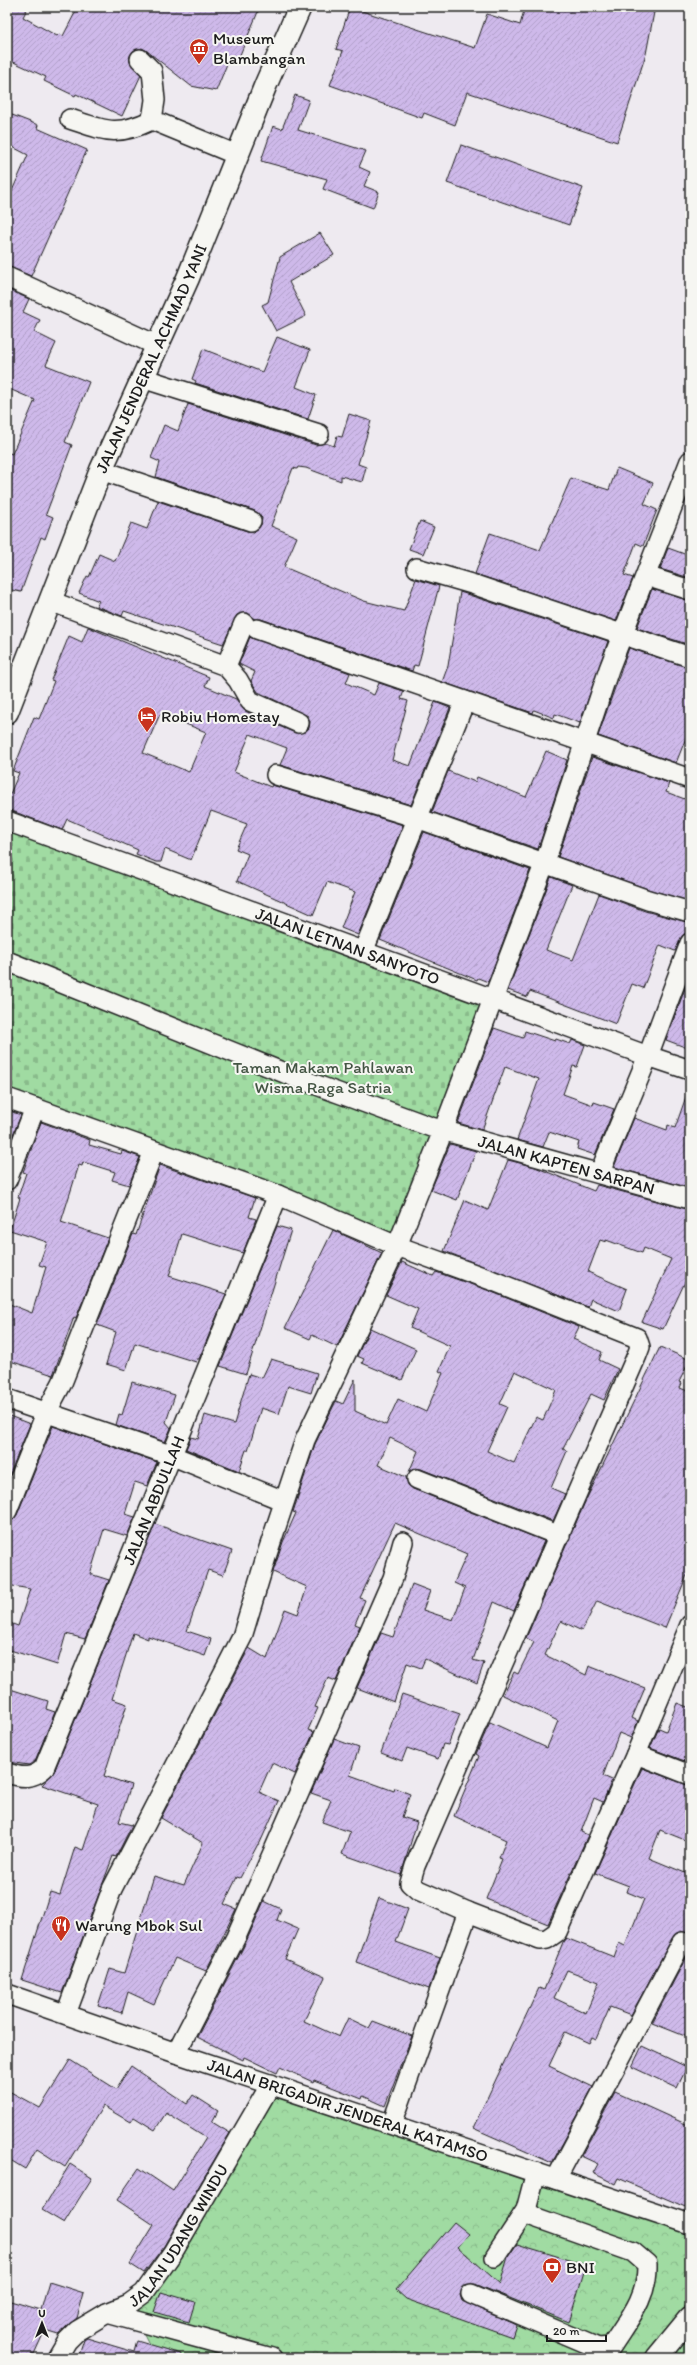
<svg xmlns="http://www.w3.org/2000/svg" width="697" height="2365" font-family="Itim,sans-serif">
<defs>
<pattern id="forest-crowns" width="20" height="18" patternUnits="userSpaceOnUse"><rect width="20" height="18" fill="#a0dba2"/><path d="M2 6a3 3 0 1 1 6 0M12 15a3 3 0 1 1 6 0" fill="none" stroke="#89bb8b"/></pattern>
<pattern id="cemetery-stones" width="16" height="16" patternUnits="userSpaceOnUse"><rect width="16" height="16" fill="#a0dba2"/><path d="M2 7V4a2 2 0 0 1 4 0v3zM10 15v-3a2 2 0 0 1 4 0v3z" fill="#89bb8b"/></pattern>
<pattern id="building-hatch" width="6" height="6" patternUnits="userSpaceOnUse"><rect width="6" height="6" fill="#ceb9ea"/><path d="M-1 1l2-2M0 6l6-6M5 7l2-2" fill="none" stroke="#b09ec8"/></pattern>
</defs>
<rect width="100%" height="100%" fill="#eeeaf0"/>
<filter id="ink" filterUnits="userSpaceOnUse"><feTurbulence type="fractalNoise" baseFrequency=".025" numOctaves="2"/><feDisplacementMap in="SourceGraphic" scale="8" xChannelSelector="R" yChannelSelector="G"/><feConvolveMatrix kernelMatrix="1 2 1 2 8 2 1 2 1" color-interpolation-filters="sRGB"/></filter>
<g filter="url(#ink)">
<path fill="url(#forest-crowns)" stroke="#5e7c5f" d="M277 2086 690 2216V2358H156L129 2304Z"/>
<path fill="url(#cemetery-stones)" stroke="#5e7c5f" d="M7 821 493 1001 397 1246 7 1088Z"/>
<path fill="url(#building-hatch)" stroke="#1c1c1c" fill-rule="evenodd" d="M7 7H28L23 17 57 36 59 34 63 36 78 7H260L237 62 229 59 216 91 191 86 147 51 142 48 133 51 130 56V62L141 75 122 116 76 94 75 96 44 81 46 77 7 59Z
M350 7 475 48 487 14 520 25 525 7H655L646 54 617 142 467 92 455 125 424 113 422 118 330 85 343 51 336 49Z
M295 95 309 100 298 130 366 151 359 167 370 172 364 186 379 192 373 208 323 189 327 179 261 161 273 126 282 129Z
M7 113 38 125 37 128 87 150 31 276 7 266V202L28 155 7 144Z
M461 145 583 188 569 225 447 183Z
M320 233 334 255 289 282 306 316 276 331 262 305 268 302 280 257Z
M7 289 29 299 23 312 40 320 34 332 56 343 46 365 89 382 65 442 72 445 46 514 53 517 45 539 41 537 21 592 7 589V452L12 454 35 400 7 388Z
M277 337 310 350 296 387 316 395 308 419 195 383 196 381 192 379 203 349 262 372Z
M188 404 316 445 325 443 334 446 337 436 342 437 349 414 371 421 358 464 366 467 362 482 341 476V481L306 468 298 467 297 469 293 468 271 526 297 537 284 567 364 601 404 611 416 579 439 586 418 666 414 665 412 671 261 619H254L248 613 237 615 223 644 124 611 122 616 96 606 99 601 79 593 87 576 89 577 99 554 115 561 131 523 147 529 158 501 247 531 254 532 261 525 262 518 255 511 156 477 160 462 151 458 164 425 178 431Z
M617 468 653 483 644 504 657 510 643 546 636 543 624 575 633 578 616 621 475 574 490 533 540 550 571 478 609 490Z
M420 521 434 527 423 554 409 549Z
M668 548 690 556V578L660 569Z
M652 589 690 601V645L637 628Z
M460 592 608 641 580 723 555 714 554 718 534 710 533 713 442 682 448 666Z
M88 627 209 677 205 686 236 699 245 711 295 733 305 732 309 728 310 722 308 716 258 692 251 681 255 672 239 664 250 637 350 673 346 683 374 695 379 683 404 691 401 699 408 701 392 760 410 766 435 702 450 708 411 805 280 765 287 748 250 734 234 772 271 787 272 785 403 825 358 935 341 928 355 892 327 882 313 915 237 881 248 854 236 849 247 824 211 811 191 860 165 849 161 862H156L136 854 138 850 67 819 62 830 7 809V801L19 773 13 771 34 717 39 719 54 681 51 680 69 636 82 642ZM160 714 206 732 189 772 143 753Z
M629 648 690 668V740L686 738 676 763 598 736Z
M546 751 567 760 538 849 432 812 448 771 475 782 477 777 526 797Z
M592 757 669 783 666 792 690 801V901L651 890 558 857Z
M424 832 530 870 488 982 478 978 477 980 380 940Z
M551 877 572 885 546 950 573 960 599 894 645 911 690 923V932L683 935 675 951 660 945 643 988 632 984 616 1024 530 991 527 997 508 990Z
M690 975V1049L666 1040Z
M494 1028 523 1038 525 1031 555 1041 556 1039 570 1044 572 1040 585 1045 577 1067 573 1066 563 1094 593 1105 594 1102 614 1109 595 1155 577 1149 579 1142 549 1132 543 1147 517 1140 539 1079 505 1067 482 1130 458 1123Z
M688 1091H690V1188L614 1167 634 1118 667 1130 668 1125 675 1128Z
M7 1110 21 1115 12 1137 7 1136Z
M41 1122 90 1140 89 1145 121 1154 122 1151 140 1157 129 1185 112 1180 115 1172 83 1162 82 1166 79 1165 61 1222 108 1238 76 1318 74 1317 53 1375 7 1360V1303L32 1313 46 1267 39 1265 47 1242 10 1230 20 1198 18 1197 26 1173 23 1172Z
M450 1144 476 1151 457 1200 431 1190Z
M508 1160 535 1167 594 1191 597 1185 690 1210V1284L685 1282 663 1329 642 1322 671 1259 644 1248 642 1253 606 1240V1242L600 1240 588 1272 627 1289 619 1311 591 1299 588 1307 444 1251 465 1200 488 1210Z
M160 1165 255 1198 249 1217 256 1219 243 1253 182 1234 169 1276 226 1294 199 1359H197L196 1362 135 1343 126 1370 106 1364 116 1332 97 1325 133 1234 136 1235Z
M277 1226 291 1230 246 1374 220 1366Z
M333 1230 382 1253 337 1347 312 1335 310 1339 285 1328Z
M402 1262 433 1276 436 1272 487 1290 579 1327 573 1339 602 1352 599 1360 618 1369 604 1400 591 1394 563 1449 567 1451 551 1488 565 1494 553 1521 421 1469 415 1468 409 1472 418 1451 390 1438 378 1465 406 1477 408 1485 413 1489 544 1541 514 1611 494 1602 473 1660 484 1663 477 1683 425 1659 421 1668 407 1663 394 1702 357 1688 381 1633 393 1637 412 1584 430 1591 423 1610 453 1620 465 1588 454 1583 467 1554 395 1523 360 1598 365 1600 355 1624 360 1626 336 1681 328 1678 315 1707 318 1708 308 1730 314 1732 295 1774 272 1763 259 1792 279 1801 259 1845 258 1844 240 1878 237 1877 224 1904 236 1909 206 1971 175 1958 154 2004 128 1992 122 2013 98 2006 110 1969 124 1973 154 1876 184 1885 203 1843 161 1818 249 1648 267 1659 285 1609 298 1614 307 1587 273 1572 283 1542 296 1513 293 1512 315 1444 336 1401 343 1404 355 1379V1411L386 1425 398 1399 426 1412 443 1373 439 1371 450 1346 410 1328 418 1309 386 1295ZM515 1371 556 1390 543 1420 536 1417 514 1463 487 1451 507 1407 500 1404Z
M370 1328 416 1349 402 1380 362 1363 364 1359 357 1356Z
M660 1347 690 1360 679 1382 682 1383 680 1388 690 1392V1568L665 1628 597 1601 582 1631 561 1621 545 1655 586 1675 589 1666 645 1688 632 1718 638 1721 631 1738 619 1733 603 1776 612 1780 603 1802 594 1798 581 1832 588 1835 548 1924 486 1899 502 1859 499 1858 506 1840 454 1816 479 1756 476 1754 490 1722 547 1748 558 1721 503 1695 514 1672 518 1674 534 1642 526 1638 585 1502Z
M271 1359 317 1373 311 1393 288 1386 279 1414 261 1408 248 1450H246L239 1471 186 1449 191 1437 198 1439 205 1415 234 1424 249 1374 262 1378Z
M132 1382 175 1395 166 1422 171 1428 165 1442 116 1425 119 1414 122 1415Z
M7 1415 30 1424 7 1481Z
M53 1426 157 1462 147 1486 135 1482 125 1514 135 1517 127 1536 104 1529 90 1574 109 1580 85 1639 66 1634 57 1665 7 1649V1622L18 1626 30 1589 7 1585V1522L13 1520 17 1515Z
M155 1524 232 1551 223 1575 208 1570 187 1631 211 1639 205 1656 148 1636V1639L133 1633 112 1699 127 1704 104 1776 131 1785 119 1822 132 1825 116 1857 113 1856 62 1993 22 1980 50 1892 60 1895 75 1847 83 1850 98 1804 42 1785 54 1772Z
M7 1688 48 1701 46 1709 55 1712 35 1761 29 1765 7 1762Z
M402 1694 460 1714 448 1745 443 1744 438 1759 407 1748 402 1761 381 1753Z
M677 1703 690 1708V1763L650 1748 659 1728 666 1731Z
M334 1739 359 1748 350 1775 394 1791 395 1788 410 1794 402 1817 417 1822 401 1875 342 1854 350 1832 322 1822 331 1800 311 1793Z
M642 1768 690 1786V1842L660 1830 649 1858 690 1875V1935L681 1931 673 1937 631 2015 610 2007 596 2039 592 2037 589 2043 565 2032 549 2066 593 2087 552 2163 473 2128 539 1988 544 1990 563 1942 566 1938 614 1957 619 1943 625 1946 644 1899 627 1892 629 1886 595 1873ZM567 1970 599 1982 586 2013 554 1998Z
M379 1898 408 1909 396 1942 440 1958 429 1989 356 1962Z
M264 1901 281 1909 277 1920 298 1929 285 1959 325 1977 304 2021 339 2037 348 2018 369 2028 373 2021 412 2036 385 2106 363 2096 362 2099 314 2080 313 2082 280 2067 277 2073 244 2057 243 2060 197 2037 246 1942Z
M690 1950V2038L652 2023Z
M642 2046 687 2067 677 2088 632 2067Z
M70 2060 116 2089 131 2066 187 2104 193 2095 218 2111 212 2122 230 2133 164 2246 144 2273 130 2264 154 2225 117 2200 139 2168 173 2191 206 2138 166 2113 155 2130 134 2117 130 2122 103 2106 65 2167 37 2149 25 2169 7 2158V2090L40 2108Z
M615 2092 690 2126V2209L618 2178 615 2184 593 2173 598 2164 581 2156Z
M70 2164 92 2178 64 2223 42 2210Z
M454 2222 469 2234 458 2247 500 2284 508 2257 517 2244 586 2265 569 2322 475 2284 464 2285 460 2295 462 2301 516 2325 512 2337 406 2299 396 2290Z
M49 2282 84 2293 77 2318 58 2334 45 2330 34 2354 32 2353 30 2358H7V2300L41 2310Z
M161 2292 195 2302 189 2322 154 2312Z
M87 2338 134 2352 137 2341 181 2354 180 2358H78L84 2340Z"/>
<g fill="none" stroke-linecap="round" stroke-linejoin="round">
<defs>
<g id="minor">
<path d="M140 59 152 71 155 100 152 120 237 155"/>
<path d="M70 119C106 131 116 137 152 120"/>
<path d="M7 277 156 345"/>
<path d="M142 378 319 434"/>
<path d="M101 470 251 521"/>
<path d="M417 568 475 585 690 657"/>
<path d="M646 576 690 590"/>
<path d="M50 601 226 666 238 680 250 701 299 723"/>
<path d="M257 629 690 779"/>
<path d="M226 666 244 623"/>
<path d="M276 775 417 818 648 900 690 912"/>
<path id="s1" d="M7 821 648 1056 690 1070"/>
<path d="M363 952 465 701"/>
<path id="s2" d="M7 961 292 1076 431 1127 690 1199"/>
<path d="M7 1098 278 1195 397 1246 491 1280 637 1338 640 1347 637 1355 415 1866 410 1883 418 1890 468 1912"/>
<path d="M600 1172 648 1056 690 943"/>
<path d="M7 1180 35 1108"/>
<path d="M7 1399 173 1456 284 1501"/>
<path d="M417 1479 560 1536"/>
<path d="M7 1511 46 1413 62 1383 154 1151"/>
<path d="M636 1754 690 1775"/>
<path id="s3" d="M7 1773C22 1778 33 1779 44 1768L278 1195"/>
<path id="s4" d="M7 1994 176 2053 690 2224"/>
<path d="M66 2014 112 1889 242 1637 267 1554 305 1440 397 1246 443 1131 545 862 609 669 690 461"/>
<path d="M176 2053 236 1937 393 1578 403 1542"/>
<path d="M392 2124 468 1912 540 1940 547 1939 557 1932 636 1754 690 1625"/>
<path d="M556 2179 682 1942"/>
<path d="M495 2257 526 2210 536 2172"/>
<path d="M471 2294 598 2348 611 2347C628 2320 648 2298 647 2264L633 2252 534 2217 526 2210"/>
<path d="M107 2313 272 2358"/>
<path id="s5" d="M57 2358 67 2341 77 2331 107 2313 129 2304 144 2293 173 2252 271 2084"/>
</g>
<g id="major">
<path id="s6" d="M7 712 101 470 188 278 266 84 300 7"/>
<path d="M657 2358 690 2318"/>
</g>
</defs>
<use href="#minor" stroke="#1c1c1c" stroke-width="22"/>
<use href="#major" stroke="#1c1c1c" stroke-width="25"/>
<use href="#minor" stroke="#f6f6f2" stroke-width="19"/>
<use href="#major" stroke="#f6f6f2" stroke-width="22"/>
</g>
</g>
<defs>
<symbol id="museum-pin" viewBox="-11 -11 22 30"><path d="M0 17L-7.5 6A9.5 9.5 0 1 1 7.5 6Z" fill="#c8321e" stroke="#f6f6f2"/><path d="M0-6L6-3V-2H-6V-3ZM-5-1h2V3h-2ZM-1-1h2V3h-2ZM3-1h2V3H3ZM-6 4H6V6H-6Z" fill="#fff"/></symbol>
<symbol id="hotel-pin" viewBox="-11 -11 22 30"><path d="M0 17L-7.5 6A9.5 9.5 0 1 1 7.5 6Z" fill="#c8321e" stroke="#f6f6f2"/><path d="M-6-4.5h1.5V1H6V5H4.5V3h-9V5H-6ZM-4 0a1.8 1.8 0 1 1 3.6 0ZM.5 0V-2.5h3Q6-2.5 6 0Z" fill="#fff"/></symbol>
<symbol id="restaurant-pin" viewBox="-11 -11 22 30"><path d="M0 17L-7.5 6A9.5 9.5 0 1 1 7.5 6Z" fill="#c8321e" stroke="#f6f6f2"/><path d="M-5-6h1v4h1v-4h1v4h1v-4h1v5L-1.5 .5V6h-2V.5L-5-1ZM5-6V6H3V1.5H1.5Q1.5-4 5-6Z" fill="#fff"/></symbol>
<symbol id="bank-pin" viewBox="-11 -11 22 30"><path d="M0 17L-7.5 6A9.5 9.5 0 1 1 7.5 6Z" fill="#c8321e" stroke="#f6f6f2"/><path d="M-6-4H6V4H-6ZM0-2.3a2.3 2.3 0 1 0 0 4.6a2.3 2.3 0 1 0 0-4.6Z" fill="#fff"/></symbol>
</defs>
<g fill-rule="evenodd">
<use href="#museum-pin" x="188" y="37" width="22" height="30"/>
<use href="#hotel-pin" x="136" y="705" width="22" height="30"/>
<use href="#restaurant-pin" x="50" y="1914" width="22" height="30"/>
<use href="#bank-pin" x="541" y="2256" width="22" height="30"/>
</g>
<g text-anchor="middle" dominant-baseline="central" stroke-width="4" stroke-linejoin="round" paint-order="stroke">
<g font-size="17" fill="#1c1c1c" stroke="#f6f6f2" text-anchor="start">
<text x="213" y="38">Museum<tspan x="213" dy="20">Blambangan</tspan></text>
<text x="161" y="716">Robiu Homestay</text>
<text x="75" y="1925">Warung Mbok Sul</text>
<text x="566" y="2267">BNI</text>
</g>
<g font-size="17" fill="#1c1c1c" stroke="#f6f6f2">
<text stroke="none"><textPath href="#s6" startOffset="382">JALAN JENDERAL ACHMAD YANI</textPath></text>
<text stroke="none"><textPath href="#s1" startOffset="363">JALAN LETNAN SANYOTO</textPath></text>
<text stroke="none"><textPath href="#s2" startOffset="596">JALAN KAPTEN SARPAN</textPath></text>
<text stroke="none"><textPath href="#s3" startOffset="329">JALAN ABDULLAH</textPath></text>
<text stroke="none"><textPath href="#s4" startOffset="360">JALAN BRIGADIR JENDERAL KATAMSO</textPath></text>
<text stroke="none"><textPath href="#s5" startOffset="178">JALAN UDANG WINDU</textPath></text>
</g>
<g font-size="17" fill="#454" stroke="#f6f6f2">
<text x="323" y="1067">Taman Makam Pahlawan<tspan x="323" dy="20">Wisma Raga Satria</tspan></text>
</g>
</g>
<rect width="697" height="2365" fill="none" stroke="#f6f6f2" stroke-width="24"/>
<rect x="12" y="12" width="673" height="2341" fill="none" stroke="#1c1c1c" stroke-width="1.5" filter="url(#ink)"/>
<g transform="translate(42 2323)" stroke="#f6f6f2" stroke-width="3" paint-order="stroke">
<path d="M0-3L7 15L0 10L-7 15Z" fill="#1c1c1c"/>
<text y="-6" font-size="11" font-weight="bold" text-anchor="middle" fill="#1c1c1c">U</text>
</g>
<path d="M547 2335v6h59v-6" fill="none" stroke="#1c1c1c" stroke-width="2"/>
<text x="553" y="2335" font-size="12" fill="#1c1c1c" stroke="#f6f6f2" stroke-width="3" paint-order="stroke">20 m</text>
</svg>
